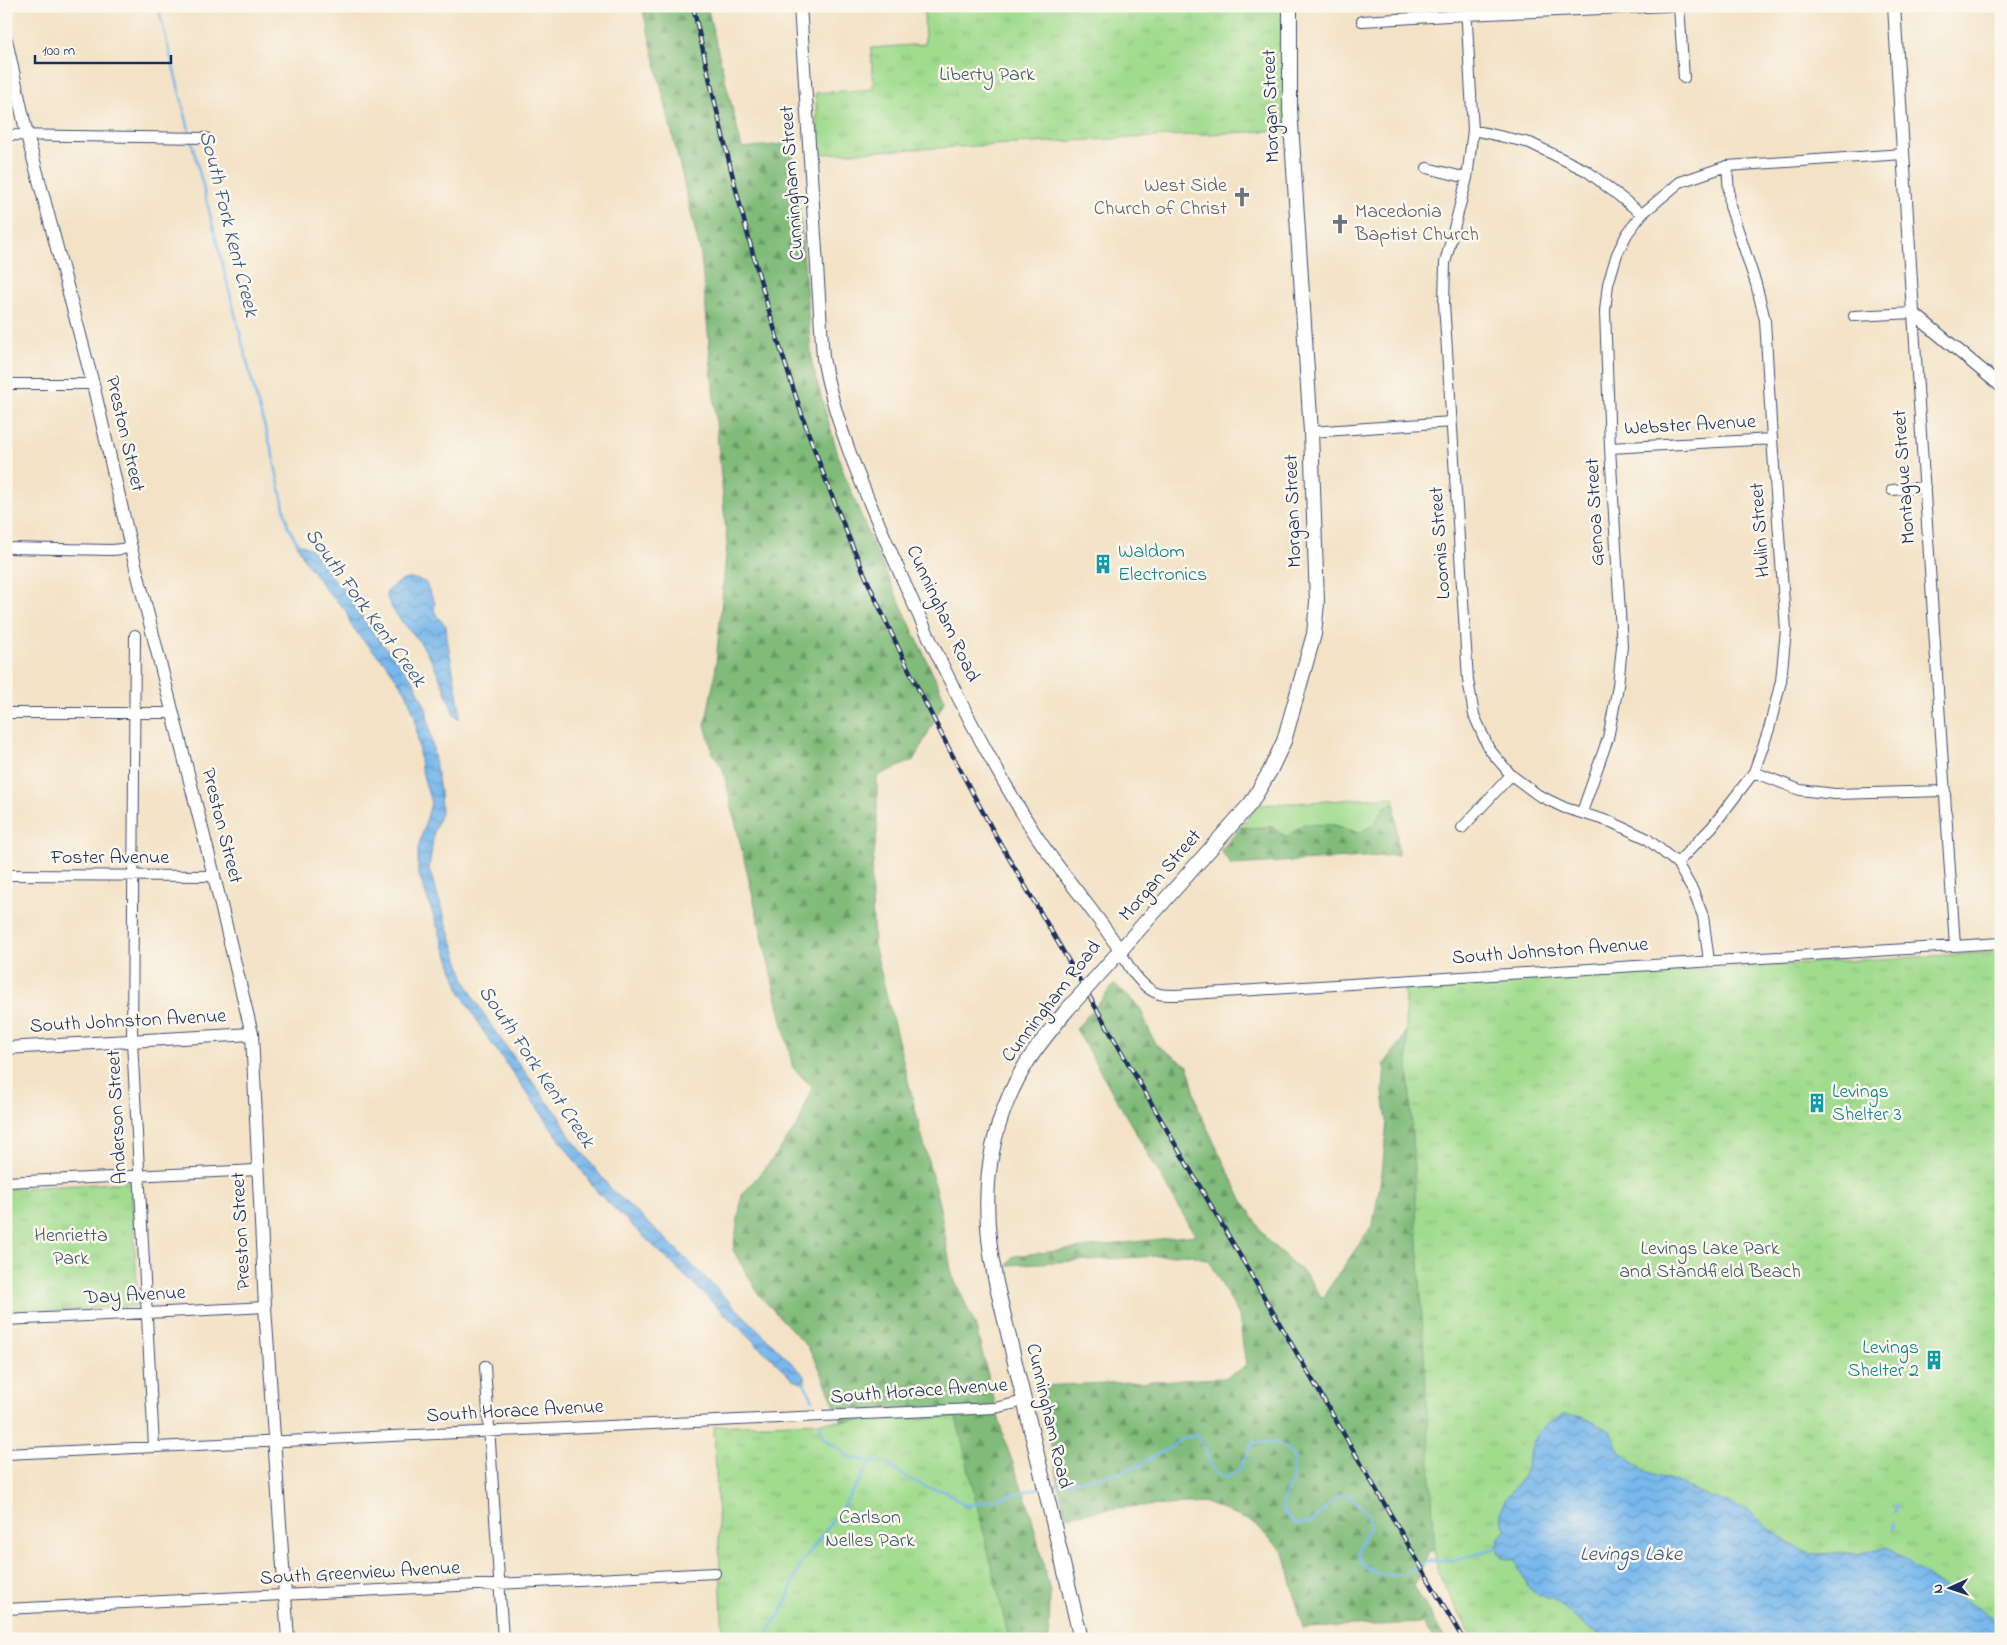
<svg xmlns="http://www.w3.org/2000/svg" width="2007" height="1645" font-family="'Indie Flower',sans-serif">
<defs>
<pattern id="forest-firs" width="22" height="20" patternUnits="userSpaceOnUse" patternTransform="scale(1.25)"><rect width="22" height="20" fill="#80bb79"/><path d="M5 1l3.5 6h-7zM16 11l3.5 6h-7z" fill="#689866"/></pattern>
<pattern id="park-tufts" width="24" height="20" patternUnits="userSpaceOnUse" patternTransform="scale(1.25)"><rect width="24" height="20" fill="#a1db8e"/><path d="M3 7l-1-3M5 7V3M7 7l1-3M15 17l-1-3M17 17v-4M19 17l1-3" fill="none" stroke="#8abc7d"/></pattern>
<pattern id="water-waves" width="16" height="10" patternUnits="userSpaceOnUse" patternTransform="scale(1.25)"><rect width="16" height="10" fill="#78b8ec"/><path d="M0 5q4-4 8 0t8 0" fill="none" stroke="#6296c2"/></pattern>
</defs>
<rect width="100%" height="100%" fill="#fbf7ec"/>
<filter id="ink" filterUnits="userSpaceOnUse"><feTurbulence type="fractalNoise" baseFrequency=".02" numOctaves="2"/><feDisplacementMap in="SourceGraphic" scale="10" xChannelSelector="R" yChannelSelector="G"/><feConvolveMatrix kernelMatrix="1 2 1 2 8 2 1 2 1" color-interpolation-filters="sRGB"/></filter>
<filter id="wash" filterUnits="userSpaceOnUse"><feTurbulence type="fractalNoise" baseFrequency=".0096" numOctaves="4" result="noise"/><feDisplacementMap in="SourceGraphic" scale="20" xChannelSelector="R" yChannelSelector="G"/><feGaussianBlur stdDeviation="1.12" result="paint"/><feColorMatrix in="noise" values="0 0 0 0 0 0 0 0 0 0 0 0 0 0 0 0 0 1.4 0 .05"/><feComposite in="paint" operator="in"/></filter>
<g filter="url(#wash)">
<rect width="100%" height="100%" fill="#f3e2c6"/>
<path fill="#a1db8e" stroke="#5e8576" d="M1394 797 1395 804 1386 806 1375 823 1360 833 1334 825 1286 837 1272 827 1240 828 1258 805Z"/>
<path fill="url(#forest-firs)" stroke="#4e756c" d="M642 6H707L742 148 785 144 796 161 812 364 841 466 870 538 945 700 914 760 877 776V832L871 877 874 945 940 1208 952 1275 975 1324 1004 1439 1030 1510 1050 1592 1049 1639H816L847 1436 819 1367 807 1346 760 1296 733 1250 742 1195 774 1157 799 1123 812 1087 793 1068 723 769 713 753 705 725 715 675 727 543 701 255Z
M1395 804 1398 855 1231 865 1221 850 1240 828 1272 827 1286 837 1304 824 1334 825 1360 833 1375 823 1386 806Z
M1115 984 1140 1008 1155 1044 1188 1066 1199 1111 1240 1196 1267 1240 1307 1276 1322 1298 1373 1224 1382 1173 1387 1122 1383 1092 1385 1063 1402 1040 1414 1014 1454 1542 1429 1552 1414 1586 1445 1639H1433L1423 1623 1303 1628 1284 1552 1252 1522 1206 1503 1124 1507 1065 1516 1039 1386 1224 1378 1246 1367 1239 1315 1208 1260 1189 1254 1007 1265 1013 1256 1195 1235 1076 1029Z"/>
<path fill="url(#park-tufts)" stroke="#5e8576" d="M924 6H1286V130L820 154 815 93 873 89 871 48 925 44Z
M2001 952V1639H1473L1436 1569 1404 986Z
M131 1182 138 1306 6 1313V1189Z
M956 1417 1009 1639H723L714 1426Z"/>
<path fill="url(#water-waves)" stroke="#4a74a5" d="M296 542 311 549 332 577 353 598 364 621 413 680 426 708 440 791 441 813 434 832 429 869 464 977 475 1000 496 1033 546 1100 559 1115 569 1135 611 1189 669 1242 805 1376V1383L793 1379 597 1192 483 1031 461 993 418 872V849L431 803 421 768 415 717 406 692 387 665 361 638 351 625 346 611 326 590 304 559Z
M412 578 425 582 435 603 434 610 437 616 446 626 447 638 460 709 459 719 454 715C445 690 435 662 419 641 406 624 393 617 386 594 392 584 401 580 412 578Z
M1566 1414 1582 1417 1610 1431 1621 1452 1644 1471 1675 1481 1698 1492 1752 1512 1770 1530 1801 1550 1812 1554 1837 1553 1858 1555 1888 1547 1935 1583 1989 1614 2001 1624V1639H1607L1584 1625 1554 1600 1539 1595 1528 1587 1516 1560 1502 1558V1554H1499L1497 1545 1499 1543 1498 1540 1507 1529C1488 1506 1518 1490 1525 1471 1529 1460 1531 1444 1538 1434 1544 1425 1556 1418 1566 1414Z"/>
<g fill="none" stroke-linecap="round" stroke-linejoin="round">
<path stroke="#78b8ec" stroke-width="2.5" d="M158 6 190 134
M191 139 257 401 272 451 288 526 298 544
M803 1381 813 1400
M820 1425 823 1437 851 1458 888 1464 901 1474 926 1487 944 1491 966 1506 1039 1488
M1049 1486 1118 1473 1142 1464 1158 1453 1171 1448 1182 1438 1197 1435C1210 1448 1204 1470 1226 1478L1239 1470 1253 1443C1272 1442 1282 1441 1294 1458L1292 1482 1284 1497 1283 1512 1295 1524 1310 1523 1338 1496 1349 1494 1368 1515 1370 1527C1365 1534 1359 1542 1358 1551 1357 1571 1384 1577 1399 1575 1412 1573 1417 1566 1427 1562 1434 1558 1446 1561 1454 1560 1469 1558 1484 1551 1499 1547
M1895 1512 1896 1506
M1893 1529 1894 1523
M763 1639 784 1607 800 1565 840 1511 871 1462"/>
</g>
</g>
<g filter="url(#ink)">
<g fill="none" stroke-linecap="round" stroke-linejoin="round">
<defs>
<path id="minor" d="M1466 6 1473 130 1467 178 1445 263 1444 303 1468 680 1474 715 1489 749 1511 775 1538 795 1565 808 1611 822 1646 838 1677 863 1693 891 1703 916 1709 961
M1679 6 1684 78
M1362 21 1466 15 1668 6
M1473 130 1530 143 1587 171 1642 214
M6 135 206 138
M1427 168 1467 178
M1854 316 1913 313 1955 946
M6 384H93
M1311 432 1451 422
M1610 448 1772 439
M1892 490 1925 487
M6 548 112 550 131 548
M135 635 132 1041 154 1446
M6 713H172
M1754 772 1800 790 1835 794 1945 791
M1582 812 1608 738 1618 686 1622 646 1610 448 1605 311 1608 284 1617 254 1627 234 1642 214 1680 182 1727 166 1903 154
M1462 828 1511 775
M1677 863 1712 827 1754 772 1769 729 1781 681 1786 630 1772 439 1765 320 1756 284 1730 206 1727 166
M6 875 214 876
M1121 952C1129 968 1141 988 1159 994 1164 995 1171 995 1176 995L2001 943
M6 1182 257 1170
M6 1320 265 1307
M485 1366 503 1639
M6 1454 995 1408 1024 1401
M6 1609 715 1573"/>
<path id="tertiary" d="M800 6 823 358C835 425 863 488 890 550 931 646 977 741 1032 829 1059 872 1094 909 1121 952
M1894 6 1913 313 2001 386
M6 40 27 135 93 384 131 548 214 876 252 1034 265 1307 288 1639
M6 1048 252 1034"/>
<path id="secondary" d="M1103 970 1251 803 1270 771 1284 741 1314 634 1317 602 1311 432 1290 108V6
M1066 1011C1051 1030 1035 1048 1023 1069 983 1138 980 1211 997 1287L1081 1639"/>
</defs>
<use href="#minor" stroke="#3b4a6e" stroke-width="12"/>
<use href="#tertiary" stroke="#3b4a6e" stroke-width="14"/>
<use href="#secondary" stroke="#3b4a6e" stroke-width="16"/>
<use href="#minor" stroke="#fff" stroke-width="10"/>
<use href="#tertiary" stroke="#fff" stroke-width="12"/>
<use href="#secondary" stroke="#fff" stroke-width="14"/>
<defs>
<path id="rail" d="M693 6C725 150 759 293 808 432 858 573 924 706 996 836L1463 1639"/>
</defs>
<use href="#rail" stroke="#1b2f5e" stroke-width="4.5"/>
<use href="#rail" stroke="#fbf7ec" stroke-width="2.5" stroke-dasharray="8" stroke-linecap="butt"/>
<defs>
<path id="secondary-bridge" d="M1066 1011 1103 970"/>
</defs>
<use href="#secondary-bridge" stroke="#3b4a6e" stroke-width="16" stroke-linecap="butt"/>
<use href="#secondary-bridge" stroke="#fff" stroke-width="14"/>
</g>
</g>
<defs>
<symbol id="church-bare" viewBox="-9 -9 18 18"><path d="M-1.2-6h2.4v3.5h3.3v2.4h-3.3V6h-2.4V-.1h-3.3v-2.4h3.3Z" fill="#6b7280" stroke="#fbf7ec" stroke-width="2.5" paint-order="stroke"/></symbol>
<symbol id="building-bare" viewBox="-9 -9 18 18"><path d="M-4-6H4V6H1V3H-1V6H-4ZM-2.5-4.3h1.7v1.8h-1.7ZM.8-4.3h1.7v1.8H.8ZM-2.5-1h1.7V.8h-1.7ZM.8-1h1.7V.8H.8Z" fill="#0f9aa8" stroke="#fbf7ec" stroke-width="2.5" paint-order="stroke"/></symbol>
</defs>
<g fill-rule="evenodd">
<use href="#church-bare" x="1228" y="183" width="28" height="28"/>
<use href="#church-bare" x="1326" y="210" width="28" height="28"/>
<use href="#building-bare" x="1089" y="550" width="28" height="28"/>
<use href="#building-bare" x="1803" y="1089" width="28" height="28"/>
<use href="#building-bare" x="1920" y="1346" width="28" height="28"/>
</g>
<g text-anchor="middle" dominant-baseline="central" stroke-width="5" stroke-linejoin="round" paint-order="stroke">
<g font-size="20" fill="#3c5a6a" stroke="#fbf7ec">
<text x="987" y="75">Liberty Park</text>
<text x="71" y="1236">Henrietta<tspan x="71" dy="23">Park</tspan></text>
<text x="1710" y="1249">Levings Lake Park<tspan x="1710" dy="23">and Standfield Beach</tspan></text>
<text x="870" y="1518">Carlson<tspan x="870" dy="23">Nelles Park</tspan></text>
</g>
<g font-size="20" fill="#1b2f5e" stroke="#fbf7ec">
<text transform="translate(1272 106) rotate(-92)">Morgan Street</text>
<text transform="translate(793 183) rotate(-94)">Cunningham Street</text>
<text transform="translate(1690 426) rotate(-3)">Webster Avenue</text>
<text transform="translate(124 434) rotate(77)">Preston Street</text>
<text transform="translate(1905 477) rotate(-94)">Montague Street</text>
<text transform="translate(1294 511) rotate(-92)">Morgan Street</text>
<text transform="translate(1596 512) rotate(-93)">Genoa Street</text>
<text transform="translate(1761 530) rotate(-94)">Hulin Street</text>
<text transform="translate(1441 543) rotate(-94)">Loomis Street</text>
<text transform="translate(942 614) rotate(65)">Cunningham Road</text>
<text transform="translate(221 826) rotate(76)">Preston Street</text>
<text x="110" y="858">Foster Avenue</text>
<text transform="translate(1161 876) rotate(-49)">Morgan Street</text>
<text transform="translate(1550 952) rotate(-4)">South Johnston Avenue</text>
<text transform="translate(1052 1002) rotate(-52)">Cunningham Road</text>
<text transform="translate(128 1022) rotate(-3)">South Johnston Avenue</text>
<text transform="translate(118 1117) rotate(-93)">Anderson Street</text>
<text transform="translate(242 1231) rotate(-93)">Preston Street</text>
<text transform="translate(135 1296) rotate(-3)">Day Avenue</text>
<text transform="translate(919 1392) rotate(-4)">South Horace Avenue</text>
<text transform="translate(515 1412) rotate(-3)">South Horace Avenue</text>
<text transform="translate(1048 1416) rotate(77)">Cunningham Road</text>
<text transform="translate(360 1574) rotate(-3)">South Greenview Avenue</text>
</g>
<g font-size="20" fill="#5b616d" stroke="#fbf7ec" text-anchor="end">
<text x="1227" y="186">West Side<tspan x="1227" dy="23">Church of Christ</tspan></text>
<text x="1355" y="212" text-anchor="start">Macedonia<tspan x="1355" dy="23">Baptist Church</tspan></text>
</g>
<g font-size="20" fill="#0d838f" stroke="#fbf7ec" text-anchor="start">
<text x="1118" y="552">Waldom<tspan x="1118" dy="23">Electronics</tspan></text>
<text x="1832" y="1092">Levings<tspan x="1832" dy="23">Shelter 3</tspan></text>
<text x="1919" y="1348" text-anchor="end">Levings<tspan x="1919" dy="23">Shelter 2</tspan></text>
</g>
<g font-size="21" font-style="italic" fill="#375889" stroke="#fbf7ec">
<text transform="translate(228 224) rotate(76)">South Fork Kent Creek</text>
<text transform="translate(365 608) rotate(54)">South Fork Kent Creek</text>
<text transform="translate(536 1067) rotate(56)">South Fork Kent Creek</text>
<text x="1631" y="1555">Levings Lake</text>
</g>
</g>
<rect width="2007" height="1645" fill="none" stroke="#fbf7ec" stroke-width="25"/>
<g transform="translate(1950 1588) rotate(267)" stroke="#fbf7ec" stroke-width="4" paint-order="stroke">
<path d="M0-4L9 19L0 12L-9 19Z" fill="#1b2f5e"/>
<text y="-8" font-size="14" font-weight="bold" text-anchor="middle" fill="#1b2f5e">N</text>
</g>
<path d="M35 55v8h136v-8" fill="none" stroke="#1b2f5e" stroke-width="2.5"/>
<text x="42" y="55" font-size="15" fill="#1b2f5e" stroke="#fbf7ec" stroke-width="4" paint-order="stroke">100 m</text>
</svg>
